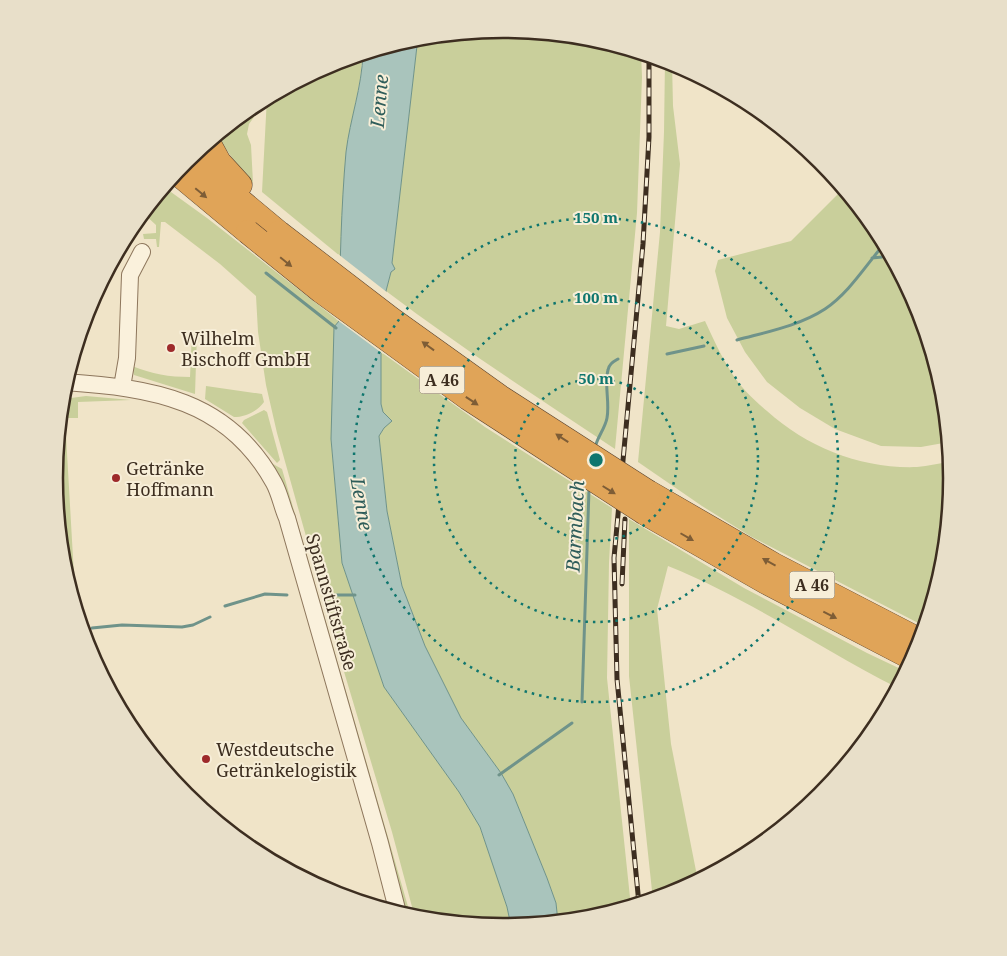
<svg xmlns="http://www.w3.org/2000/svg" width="1007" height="956" font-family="'Noto Serif',serif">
<rect width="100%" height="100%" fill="#f0e4c8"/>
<path fill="#c9cf9b" d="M504 29 591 37 641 52 642 77 637 213 615 449C538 398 460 347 386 291L391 272 395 269 392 263 418 37Z
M363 53 360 80 346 151 340 256 262 192 267 97 332 63Z
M665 60 672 62 673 106 680 164 666 326 679 329 705 321C713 338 721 356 731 372 740 387 754 400 767 411 808 448 862 469 917 467 928 466 940 463 951 462L953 478 944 566 926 627 750 536 702 506 638 462 660 232 664 132Z
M259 102V110L249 124 247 134 251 145 253 183 238 166 216 135Z
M164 187 207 218 339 321 331 439 342 563 384 687 459 792 480 827 507 907 511 926 503 927 415 918 392 832 345 675 277 433 266 385 258 332 256 296 220 264 165 222H161L159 247H157L156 239H144L143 234 156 233V225L143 213Z
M844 188 877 229 919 306 944 391 949 442 921 447 881 446 835 429 800 408 767 382 745 352 727 318 715 271 718 260 791 241Z
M192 332 197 333 195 394 134 375 132 366C152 374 169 377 190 377Z
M381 352 485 427 612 508 609 563 607 678 631 907 591 919 558 922 556 903 547 878 513 794 501 773 461 718 425 646 402 586 387 511 379 436 384 428 381 404Z
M206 386 262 394 264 402C258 411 245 417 234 417L205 399Z
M86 396 131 400 78 402V418H65L76 610 63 565 54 478 62 403 71 398Z
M207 404 238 425 255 441 273 464 282 469 411 917 405 915 288 503 206 406Z
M264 410 267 412 280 460 277 463 242 423 244 420Z
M629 519 744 588 867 653 907 672 898 688C821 649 748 598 668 566L657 609 671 744 698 881 675 893 653 900 629 676Z"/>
<path fill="#a9c4bc" stroke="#6f938a" d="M418 37 392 263 395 269 391 272 386 291 381 352V404L383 412 392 421 384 428 379 436 387 511 402 586 425 646 461 718 501 773 513 794 547 878 556 903 558 922 511 926 507 907 480 827 459 792 384 687 342 563 331 439 334 327 339 321C340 265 341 208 346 152 350 119 362 87 363 53Z"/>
<path fill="#f0e4c8" d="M338 254 388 293 383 354 336 319Z"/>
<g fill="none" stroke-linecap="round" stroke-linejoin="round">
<path stroke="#6f938a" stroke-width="3" d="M872 258 882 257
M266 273 336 328
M737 340C766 332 799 326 825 309 849 293 866 265 885 243
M667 354 704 346
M595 448C597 437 605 429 607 418 610 402 604 385 608 370 609 364 613 362 618 359
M334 595H355
M225 606 265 594 287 595
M92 628 122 625 182 627 193 625 210 617
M582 702 589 489
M499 775 572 723"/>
<defs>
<path id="minor" d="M65 382C152 388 228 399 274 483 280 494 282 507 287 518L380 843 398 913
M122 387 127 358 130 275 142 252"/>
<path id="highway" d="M208 142 219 162 240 185
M189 158 279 233
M176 172 248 232
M648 492 774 565 921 641
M645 513 766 582 914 659"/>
</defs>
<use href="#minor" stroke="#8d765c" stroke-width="18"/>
<use href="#highway" stroke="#5b4430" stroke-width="25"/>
<use href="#minor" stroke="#faf1dc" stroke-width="16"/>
<use href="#highway" stroke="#e0a458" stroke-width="24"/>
<defs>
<path id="rail" d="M622 584 625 519
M639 904 617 679 614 558 643 244 649 137V55"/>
</defs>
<use href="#rail" stroke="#3d2e20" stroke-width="5"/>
<use href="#rail" stroke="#f7eed8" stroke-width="3" stroke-dasharray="9" stroke-linecap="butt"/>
<defs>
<path id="highway-bridge" d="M248 232 321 291 468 398 645 513
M279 233 391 319 500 397 648 492"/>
</defs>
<use href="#highway-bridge" stroke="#5b4430" stroke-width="25" stroke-linecap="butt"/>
<use href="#highway-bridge" stroke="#e0a458" stroke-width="24"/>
</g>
<defs><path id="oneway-solid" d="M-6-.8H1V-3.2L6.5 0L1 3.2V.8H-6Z" transform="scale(1.25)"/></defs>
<g fill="#7e5d36">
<use href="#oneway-solid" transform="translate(201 193) rotate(40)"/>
<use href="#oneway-solid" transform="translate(286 262) rotate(39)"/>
<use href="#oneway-solid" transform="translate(428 346) rotate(-144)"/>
<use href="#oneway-solid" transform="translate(472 401) rotate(34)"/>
<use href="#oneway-solid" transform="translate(562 438) rotate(-147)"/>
<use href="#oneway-solid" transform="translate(609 490) rotate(32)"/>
<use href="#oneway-solid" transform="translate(687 537) rotate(30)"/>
<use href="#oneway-solid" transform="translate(769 562) rotate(-151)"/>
<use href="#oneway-solid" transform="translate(830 615) rotate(27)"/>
</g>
<g fill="none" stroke="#0f766e" stroke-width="2.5" stroke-dasharray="2.5 5">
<circle cx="596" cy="460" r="81"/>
<circle cx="596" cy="460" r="162"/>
<circle cx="596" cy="460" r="242"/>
</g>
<g fill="#9e2a2b" stroke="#f7eed8" stroke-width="2">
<circle cx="171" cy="348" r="5"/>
<circle cx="116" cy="478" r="5"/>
<circle cx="206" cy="759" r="5"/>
</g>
<g text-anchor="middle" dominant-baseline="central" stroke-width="4" stroke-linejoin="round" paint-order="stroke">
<g fill="#f7eed8" stroke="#756857" stroke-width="1">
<rect x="419.5" y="366.5" width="45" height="27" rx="4"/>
<rect x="789.5" y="571.5" width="45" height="27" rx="4"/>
</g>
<g font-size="16" font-weight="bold" fill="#3d2e20">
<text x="442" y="380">A 46</text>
<text x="812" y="585">A 46</text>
</g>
<g font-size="18" fill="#3d2e20" stroke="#f7eed8" text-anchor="start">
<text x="181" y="338">Wilhelm<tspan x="181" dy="21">Bischoff GmbH</tspan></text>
<text x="126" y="468">Getränke<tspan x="126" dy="21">Hoffmann</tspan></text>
<text x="216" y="749">Westdeutsche<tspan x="216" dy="21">Getränkelogistik</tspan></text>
</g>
<g font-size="18" fill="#3d2e20" stroke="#f7eed8">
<text transform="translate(332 602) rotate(74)">Spannstiftstraße</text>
</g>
<g font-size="19" font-style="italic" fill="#2f5d5a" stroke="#f7eed8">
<text transform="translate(379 101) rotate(-85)">Lenne</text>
<text transform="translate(362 504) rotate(80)">Lenne</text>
<text transform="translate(575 526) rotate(-87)">Barmbach</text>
</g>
</g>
<path d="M0 0H1007V956H0ZM63 478a440 440 0 1 1 880 0a440 440 0 1 1-880 0Z" fill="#e8dfc9" fill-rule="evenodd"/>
<path fill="none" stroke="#3d2e20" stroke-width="2.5" d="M63 478a440 440 0 1 1 880 0a440 440 0 1 1-880 0Z"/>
<circle cx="596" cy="460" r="8" fill="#0f766e" stroke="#f7eed8" stroke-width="2.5"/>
<g font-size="15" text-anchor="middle" font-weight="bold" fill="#0f766e" stroke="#f7eed8" stroke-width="4" stroke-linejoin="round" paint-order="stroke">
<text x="596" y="223">150 m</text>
<text x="596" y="303">100 m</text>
<text x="596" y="384">50 m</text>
</g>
</svg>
